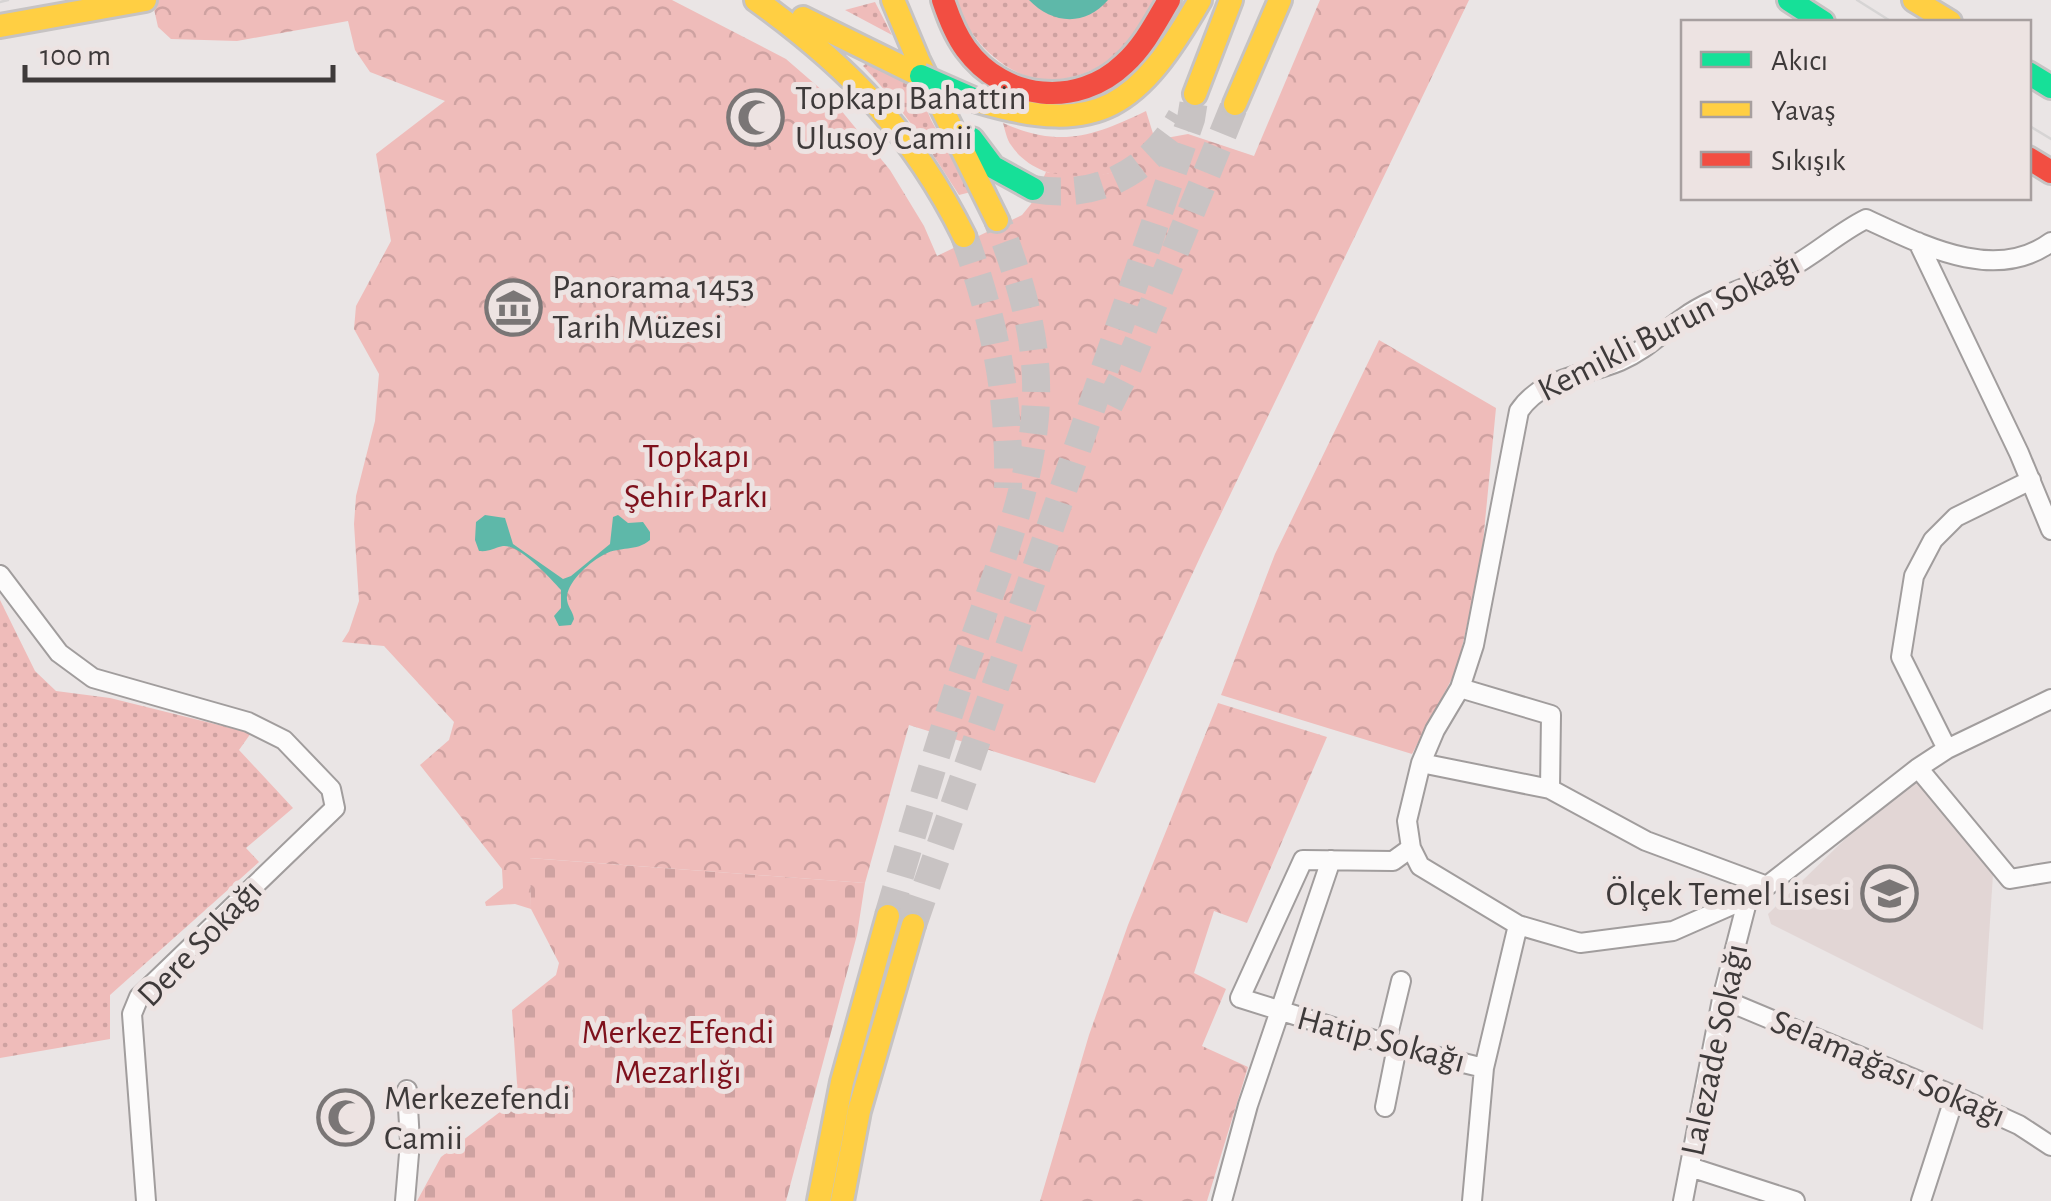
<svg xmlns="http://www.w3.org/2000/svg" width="2051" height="1201" font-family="'Alegreya Sans',sans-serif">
<defs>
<pattern id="grass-dots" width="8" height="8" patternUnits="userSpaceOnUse" patternTransform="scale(2.5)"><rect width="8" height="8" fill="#efbcba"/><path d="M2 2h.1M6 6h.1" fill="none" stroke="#cea2a1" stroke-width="1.8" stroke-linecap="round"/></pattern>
<pattern id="cemetery-stones" width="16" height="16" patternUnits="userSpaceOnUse" patternTransform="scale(2.5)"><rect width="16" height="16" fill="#efbcba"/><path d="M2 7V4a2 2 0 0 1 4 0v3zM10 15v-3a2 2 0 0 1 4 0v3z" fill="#cea2a1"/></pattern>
<pattern id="park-crowns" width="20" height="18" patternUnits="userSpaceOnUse" patternTransform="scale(2.5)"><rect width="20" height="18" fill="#efbcba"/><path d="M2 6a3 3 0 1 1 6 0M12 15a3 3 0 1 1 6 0" fill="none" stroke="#cea2a1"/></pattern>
</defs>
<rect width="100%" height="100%" fill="#eae5e5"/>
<path fill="#e2d6d5" d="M1911 775 1993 874 1983 1030 1771 924 1768 914Z"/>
<path fill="url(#grass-dots)" d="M957 0H1162C1132 61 1054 110 994 57 977 43 962 22 957 0Z
M875 2 892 35 845 10Z
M868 62 919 91 931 120 971 192 959 195C930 149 901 106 863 66Z
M1146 111 1155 140C1151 146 1146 154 1140 158 1106 186 1037 185 1011 145 1007 140 1005 130 1003 123 1060 148 1092 137 1146 111Z
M0 600 35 671 56 691 110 698 251 733 239 750 293 808 246 848 259 862 110 995V1039L0 1058Z"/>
<path fill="url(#cemetery-stones)" d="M529 858 865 883 857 935 786 1201H417L441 1157 518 1098 512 1010 556 975 559 963 531 909Z"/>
<path fill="url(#park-crowns)" d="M152 0H672L786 59 831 98 890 170 924 226 937 256 1022 215 1031 204 1046 172C1092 180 1125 179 1155 140L1188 134 1254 156 1320 0H1469L1203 551 1095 783 909 725 865 883 530 858 531 909 515 904 486 906 485 902 503 888 502 869 420 765 449 740 454 722 384 646 342 642 349 631 359 601 354 524 356 496 375 421 379 374 354 329 356 306 391 241 376 154 445 101 370 72 355 50 348 21 237 41 171 39 158 27Z
M1379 340 1496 408 1481 563 1457 669 1412 754 1221 695 1275 554Z
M1218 703 1327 737 1247 923 1214 911 1194 973 1226 989 1202 1046 1248 1067 1207 1201H1040L1089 1035 1128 925Z"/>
<path fill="#5eb8a9" d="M1029 0H1108C1085 27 1052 24 1029 0Z
M485 515 505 518 513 544 563 579 571 576 610 544 613 517 618 515 628 523 643 522 650 532V540C636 552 620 546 605 554 591 561 569 580 567 596 566 606 573 610 574 619L571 625 559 626 554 616 561 608V590C550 578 519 544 503 546 493 548 490 552 479 551L475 540 476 522Z"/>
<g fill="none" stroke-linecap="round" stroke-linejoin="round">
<path stroke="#c8c3c3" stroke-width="28" stroke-dasharray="28 14" stroke-linecap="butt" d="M1033 189C1097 200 1149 173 1181 117
M964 236C995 322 1010 397 1008 488
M1109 405 1127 369 1235 104
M888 916C914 829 939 741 969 654 996 573 1034 485 1036 397 1038 338 1019 275 997 220
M913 925 1191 119 1195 94"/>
<defs>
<path id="street" d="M1918 242 2019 453 2051 530
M2051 242C1994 284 1921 244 1866 219 1838 233 1816 254 1788 269 1755 286 1713 296 1683 318 1661 333 1646 350 1620 361 1584 376 1542 377 1519 411L1474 645 1460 688 1435 730 1421 763 1407 821 1411 848 1420 866 1518 925 1580 943 1673 931 1748 898 1767 886 1918 768 1947 749 2051 699
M0 575 59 653 93 678 248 722 284 740 331 789 335 808 139 997 132 1014 146 1201
M1460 688 1551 715 1550 789
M1947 749 1901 657 1914 576 1933 540 1956 517 2031 480
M1421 763 1550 789 1646 841 1767 886
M1918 768 2010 879 2051 872
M1411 848 1393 861 1303 860 1240 998 1397 1047 1484 1068
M1722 999 1955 1096 2019 1125 2051 1146
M1386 1043 1401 981
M1385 1107 1397 1047
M1690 1167 1795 1201
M405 1201 410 1142 407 1090
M1222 1201 1248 1105 1331 860
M1472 1201 1484 1068 1518 925
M1683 1201 1722 999 1748 898
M1921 1201 1955 1096"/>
<path id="fast" d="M1789 0 1823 22
M2028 73 2051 87
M972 139 993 167 1033 189"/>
<path id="slow" d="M756 0C849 67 913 133 964 236
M893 0 918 60 997 220
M1914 0 1950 22
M803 18 921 76
M0 26 145 0
M1195 94 1231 0
M978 101C1101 138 1139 105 1200 0
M1235 104 1280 0
M819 1201 842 1082 888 916
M842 1201 859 1111 913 925"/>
<path id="jam" d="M943 0C949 18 955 34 966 49 1004 101 1078 108 1124 64 1144 46 1156 22 1169 0
M2028 158 2051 172"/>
</defs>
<use href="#street" stroke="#a19d9d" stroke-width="22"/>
<use href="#fast" stroke="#c6c3c3" stroke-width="28"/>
<use href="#slow" stroke="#c6c3c3" stroke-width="28"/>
<use href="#jam" stroke="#c6c3c3" stroke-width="28"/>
<use href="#street" stroke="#fcfbfb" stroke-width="18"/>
<use href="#fast" stroke="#16e098" stroke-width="22"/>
<use href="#slow" stroke="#ffcf43" stroke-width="22"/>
<use href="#jam" stroke="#f24e42" stroke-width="22"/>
<path stroke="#d6d4d4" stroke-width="2.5" d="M1857 0 1892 22
M0 2 8 0
M2028 125 2051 139"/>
<defs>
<path id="fast-bridge" d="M921 76 978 101"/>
</defs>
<use href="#fast-bridge" stroke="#c6c3c3" stroke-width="28" stroke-linecap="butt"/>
<use href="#fast-bridge" stroke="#16e098" stroke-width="22"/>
</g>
<defs>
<symbol id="mosque-ring" viewBox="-11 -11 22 22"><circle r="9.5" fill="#ede3e2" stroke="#7a7676" stroke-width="1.5"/><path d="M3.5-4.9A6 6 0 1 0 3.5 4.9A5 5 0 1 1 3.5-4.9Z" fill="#7a7676"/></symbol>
<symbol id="museum-ring" viewBox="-11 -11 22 22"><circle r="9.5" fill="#ede3e2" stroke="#7a7676" stroke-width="1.5"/><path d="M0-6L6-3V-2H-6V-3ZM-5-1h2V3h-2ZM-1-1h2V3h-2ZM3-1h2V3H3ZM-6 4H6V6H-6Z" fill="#7a7676"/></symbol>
<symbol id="school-ring" viewBox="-11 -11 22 22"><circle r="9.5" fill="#ede3e2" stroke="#7a7676" stroke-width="1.5"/><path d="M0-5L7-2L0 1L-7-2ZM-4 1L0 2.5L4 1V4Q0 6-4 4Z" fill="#7a7676"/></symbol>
</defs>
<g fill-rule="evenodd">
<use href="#mosque-ring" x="724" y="86" width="63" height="63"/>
<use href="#museum-ring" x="482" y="276" width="63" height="63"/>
<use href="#school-ring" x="1858" y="862" width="63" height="63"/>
<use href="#mosque-ring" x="314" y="1086" width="63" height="63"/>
</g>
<g text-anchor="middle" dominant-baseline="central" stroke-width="10" stroke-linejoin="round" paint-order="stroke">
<g font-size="35" fill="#3e3a3a" stroke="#ede3e2" text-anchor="start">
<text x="795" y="98">Topkapı Bahattin<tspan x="795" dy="40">Ulusoy Camii</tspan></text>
<text x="552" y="287">Panorama 1453<tspan x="552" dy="40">Tarih Müzesi</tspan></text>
<text x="1851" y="894" text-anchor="end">Ölçek Temel Lisesi</text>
<text x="384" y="1098">Merkezefendi<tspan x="384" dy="40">Camii</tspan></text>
</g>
<g font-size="35" fill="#3e3a3a" stroke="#ede3e2">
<text transform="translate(1669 327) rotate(-27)">Kemikli Burun Sokağı</text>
<text transform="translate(200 943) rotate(-46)">Dere Sokağı</text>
<text transform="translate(1381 1040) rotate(15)">Hatip Sokağı</text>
<text transform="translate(1715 1050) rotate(-78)">Lalezade Sokağı</text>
<text transform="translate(1888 1069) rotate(23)">Selamağası Sokağı</text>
</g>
<g font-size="35" fill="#7e111c" stroke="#ede3e2">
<text x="696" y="456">Topkapı<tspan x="696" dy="40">Şehir Parkı</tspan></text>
<text x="678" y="1032">Merkez Efendi<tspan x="678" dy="40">Mezarlığı</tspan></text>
</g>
</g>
<rect x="1681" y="20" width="350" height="180" fill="#ede3e2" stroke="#a79f9f" stroke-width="2.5"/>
<rect x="1701" y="52" width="50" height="15" fill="#16e098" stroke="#a79f9f" stroke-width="2.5"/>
<text x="1771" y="70" font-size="30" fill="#3e3a3a">Akıcı</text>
<rect x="1701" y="102" width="50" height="15" fill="#ffcf43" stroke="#a79f9f" stroke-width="2.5"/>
<text x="1771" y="120" font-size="30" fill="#3e3a3a">Yavaş</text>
<rect x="1701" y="152" width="50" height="15" fill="#f24e42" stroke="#a79f9f" stroke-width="2.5"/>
<text x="1771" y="170" font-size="30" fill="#3e3a3a">Sıkışık</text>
<path d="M25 65v15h308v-15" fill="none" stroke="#3e3a3a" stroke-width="5"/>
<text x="40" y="65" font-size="30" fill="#3e3a3a" stroke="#ede3e2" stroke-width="8" paint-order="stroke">100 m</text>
</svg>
